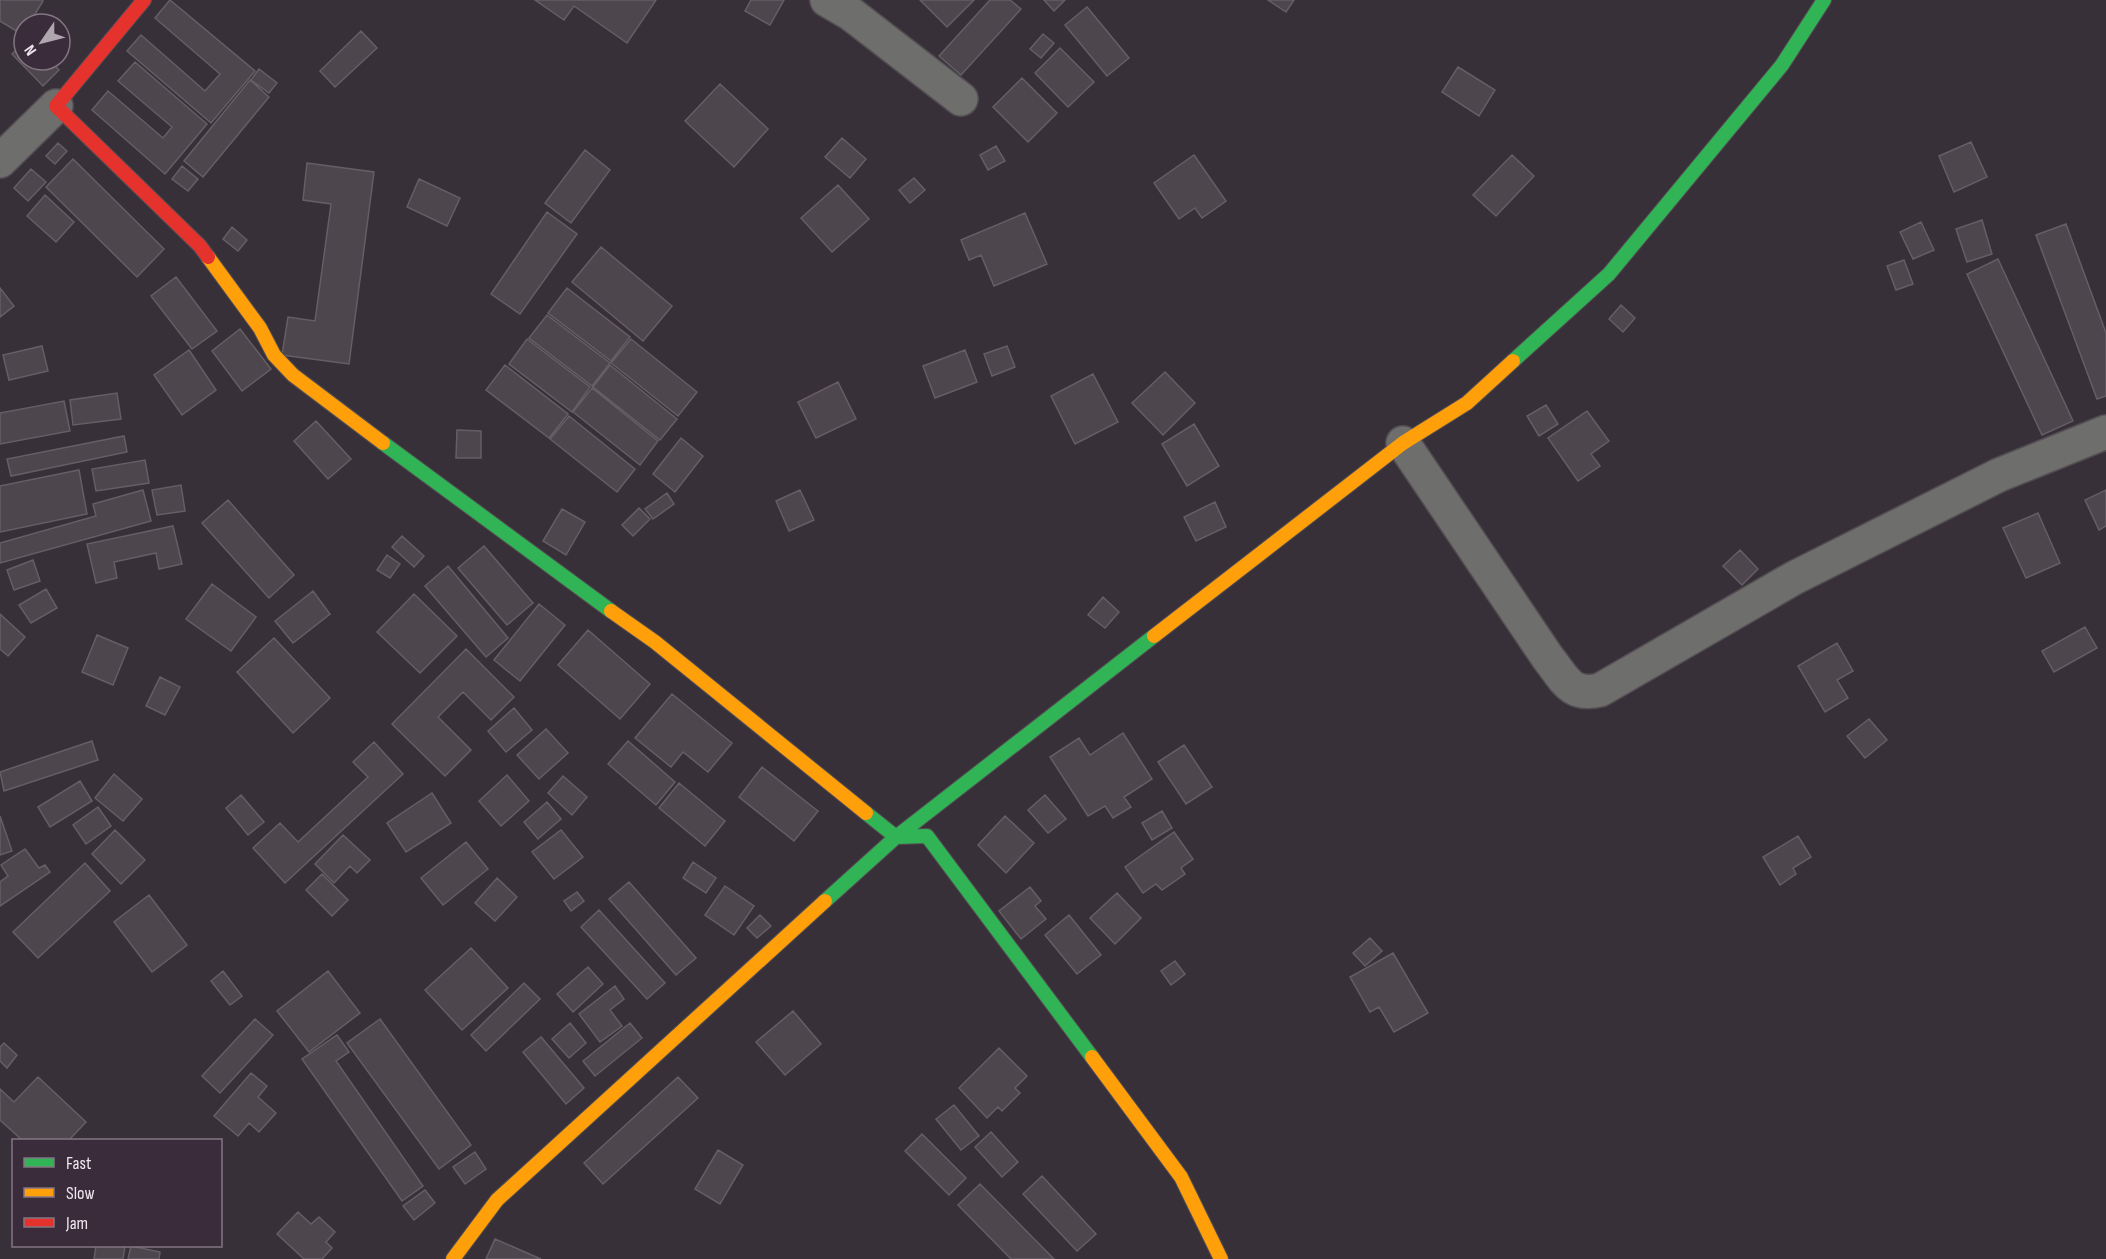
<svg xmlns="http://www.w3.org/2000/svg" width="2106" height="1259" font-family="'Sofia Sans Condensed',sans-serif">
<rect width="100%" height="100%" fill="#383038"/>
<path fill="#4d464d" stroke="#655e65" stroke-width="1.5" d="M0 0H42L43 1 29 24H24L23 35 0 21Z
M170 0 255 71 211 123 127 51 141 35 205 91 220 74 155 18Z
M535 0H656L627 43 574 6 564 20Z
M751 0H784L770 25 745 11Z
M920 0H974L947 27Z
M990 0H1010L1021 9 961 75 939 56Z
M1044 0H1065L1054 11Z
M1268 0H1294L1286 12Z
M1087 7 1129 58 1107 76 1065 25Z
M361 31 377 48 335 87 320 71Z
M1043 34 1054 43 1041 58 1030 49Z
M24 43V60H50L59 70 43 86 12 54Z
M1060 48 1094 82 1068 107 1035 73Z
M135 62 207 124 165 174 92 110 108 91 163 138 172 127 118 81Z
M1458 67 1495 90 1479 116 1442 92Z
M259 69 277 83 269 93 251 80Z
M1022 78 1057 113 1028 142 993 107Z
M250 80 269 97 203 177 184 161Z
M720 84 768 129 734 167 685 121Z
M842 138 866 159 850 178 825 157Z
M1971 142 1987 177 1954 192 1939 156Z
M58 143 67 151 55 164 46 156Z
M996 146 1005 161 988 170 980 155Z
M585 150 610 170 571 223 545 203Z
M1194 155 1226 201 1202 218 1195 208 1179 219 1154 183Z
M1512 155 1534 176 1496 216 1473 195Z
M73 159 164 249 137 277 46 187Z
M307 163 374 172 349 364 282 355 288 317 315 321 331 204 303 200Z
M182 166 198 179 188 191 172 179Z
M31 169 46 182 28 201 14 188Z
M914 178 925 190 910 203 899 190Z
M419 179 460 198 447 226 407 207Z
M838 185 869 219 832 252 801 218Z
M45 195 74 222 56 242 27 216Z
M547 212 577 234 520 314 491 294Z
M1025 213 1047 264 994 286 981 255 969 260 961 240Z
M1982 220 1992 254 1967 262 1956 229Z
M1921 222 1934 250 1913 259 1900 232Z
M2066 224 2106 333V396L2097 399 2036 235Z
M232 227 247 240 238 251 223 239Z
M601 247 672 306 643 341 572 282Z
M1998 259 2073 421 2042 435 1967 274Z
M1904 260 1913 284 1896 290 1887 266Z
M176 277 217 331 192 349 151 296Z
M0 288 14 306 0 317Z
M567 288 630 337 611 361 548 313Z
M1621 305 1635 318 1623 332 1609 319Z
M547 315 610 363 592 386 529 338Z
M240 329 271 369 242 391 212 351Z
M527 339 590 387 572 412 509 364Z
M631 339 697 392 678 416 611 363Z
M42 346 48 371 9 380 3 355Z
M1007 346 1015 367 992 376 984 354Z
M189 350 216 390 182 415 154 375Z
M965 350 977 382 935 398 923 366Z
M505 365 568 414 549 438 486 390Z
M610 365 677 419 660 440 593 387Z
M1165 372 1195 403 1163 435 1132 403Z
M1093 374 1118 422 1075 444 1051 396Z
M838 382 856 419 816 438 798 402Z
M592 388 658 441 640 465 573 412Z
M117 393 121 419 73 425 70 400Z
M64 401 70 431 0 444V413Z
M1546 405 1558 424 1539 436 1527 416Z
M1587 411 1609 441 1591 454 1600 466 1578 481 1548 438Z
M569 416 635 469 617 492 550 439Z
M316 421 351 459 328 479 294 441Z
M1194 424 1219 466 1187 486 1162 444Z
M457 430 481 431V458H456Z
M124 436 127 452 11 476 7 459Z
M681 438 703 456 675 492 653 474Z
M145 460 149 483 96 491 92 469Z
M79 470 87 514 0 532V486Z
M181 485 185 511 157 515 152 490Z
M143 490 151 521 0 563V543L96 516 93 504Z
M800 490 814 520 789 531 776 501Z
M2106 490V526L2099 530 2085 500Z
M667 493 674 504 653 519 645 509Z
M228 500 294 575 269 598 202 523Z
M1215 502 1226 527 1196 541 1184 517Z
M639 508 650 519 633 536 622 525Z
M562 509 585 522 566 555 543 541Z
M2038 513 2060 563 2026 578 2003 528Z
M173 526 182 564 159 569 156 553 114 562 117 578 96 583 87 544Z
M402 536 424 556 414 567 392 547Z
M484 546 533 603 507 625 458 568Z
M1740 550 1758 569 1742 585 1723 566Z
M387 555 400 564 390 578 377 570Z
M33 560 40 581 14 590 7 570Z
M448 566 508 638 486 657 425 586Z
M212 584 256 617 231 651 186 619Z
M46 589 57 608 31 623 19 605Z
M313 591 330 614 293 643 275 621Z
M414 594 457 636 420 673 377 632Z
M1103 597 1119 612 1105 628 1088 615Z
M539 604 565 625 520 681 494 660Z
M0 614 25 637 8 656 0 649Z
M2085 627 2097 648 2054 672 2042 651Z
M588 630 650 684 620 719 558 665Z
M97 635 128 648 113 685 82 672Z
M274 638 330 698 293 733 237 672Z
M1837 643 1853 671 1837 680 1848 698 1825 712 1798 666Z
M466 649 514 697 491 720 463 692 438 717 471 750 445 776 392 724Z
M160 677 180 687 165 715 146 706Z
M672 694 732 743 708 772 683 752 671 767 635 738Z
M514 708 532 730 506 752 488 731Z
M1869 719 1887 740 1865 758 1847 736Z
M546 729 568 753 539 779 517 755Z
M1123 733 1152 779 1124 797 1131 807 1113 818 1105 806 1088 816 1050 757 1079 738 1090 755Z
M92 741 98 760 4 791 0 772Z
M628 741 675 782 656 805 608 764Z
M374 742 403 774 285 883 253 848 280 823 298 842 368 777 353 762Z
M1184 745 1212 787 1186 804 1158 762Z
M762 767 818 811 794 841 739 797Z
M114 774 142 799 123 821 95 798Z
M507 775 529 801 501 826 479 801Z
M563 776 587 797 572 815 548 793Z
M80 781 92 801 50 827 38 807Z
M679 783 725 821 705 846 659 808Z
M432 793 451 823 406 852 387 823Z
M241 795 264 822 248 835 226 808Z
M1045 795 1066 819 1048 833 1028 810Z
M547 802 561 819 538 839 524 822Z
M98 807 111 826 86 844 73 825Z
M1162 811 1172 828 1152 840 1142 823Z
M0 816 12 851 0 855Z
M1005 816 1034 843 1006 873 978 845Z
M115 830 145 860 121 884 92 854Z
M561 830 583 857 554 879 532 852Z
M1174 832 1193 859 1181 868 1185 874 1162 890 1156 884 1143 893 1125 867Z
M343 835 370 860 357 873 350 866 334 883 315 864Z
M1798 836 1811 857 1793 868 1796 874 1780 885 1763 857Z
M466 842 488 869 443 905 421 878Z
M25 849 39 868 45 865 50 872 0 906V882L8 876 1 865Z
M693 862 716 878 706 893 683 878Z
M85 863 110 891 38 958 13 932Z
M322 874 348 900 332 916 306 890Z
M497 878 517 897 495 921 475 903Z
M629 882 696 958 676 975 609 899Z
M725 886 754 906 734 935 705 915Z
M1030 887 1041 901 1035 906 1046 919 1021 939 999 911Z
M577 892 584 901 571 911 564 901Z
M1117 893 1141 918 1115 944 1090 918Z
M149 895 187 945 152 972 114 922Z
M599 910 665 983 647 999 581 927Z
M760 915 771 926 757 938 747 928Z
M1069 915 1101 955 1077 974 1045 935Z
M1370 938 1382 951 1365 966 1353 953Z
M471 948 508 988 462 1030 425 990Z
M1393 953 1428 1013 1394 1032 1379 1007 1370 1012 1350 977Z
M1175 961 1185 974 1171 985 1161 971Z
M588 967 603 984 573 1012 557 994Z
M223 971 242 996 230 1005 211 981Z
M328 971 360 1013 309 1052 277 1011Z
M524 983 540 999 486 1051 471 1035Z
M615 986 624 999 610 1010 622 1026 600 1042 579 1014Z
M793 1011 821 1044 785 1075 756 1042Z
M255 1019 273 1035 220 1093 202 1076Z
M380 1019 471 1145 439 1169 347 1043Z
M570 1023 586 1043 569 1058 552 1039Z
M630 1023 642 1038 595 1076 583 1061Z
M337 1035 349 1052 336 1061 423 1186 402 1201 302 1059Z
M541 1037 584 1088 566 1104 523 1052Z
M4 1043 17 1055 7 1068 0 1061V1047Z
M999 1048 1027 1076 1015 1088 1020 1093 1002 1111 998 1107 987 1118 959 1088Z
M251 1073 267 1086 258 1097 276 1113 259 1132 249 1123 238 1136 214 1116Z
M38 1077 86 1122 69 1140H22L0 1120V1089L14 1102Z
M678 1077 698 1098 603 1184 584 1163Z
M954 1105 979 1136 961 1150 936 1119Z
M991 1132 1018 1162 1002 1177 975 1147Z
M922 1134 966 1178 949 1195 905 1151Z
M718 1150 743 1165 720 1204 695 1189Z
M475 1152 486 1169 465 1184 453 1167Z
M1042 1176 1096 1234 1077 1251 1023 1194Z
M980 1184 1054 1259H1011L958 1205Z
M425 1190 435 1203 414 1220 403 1206Z
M298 1212 311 1224 319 1217 335 1232 326 1242 332 1248 322 1259H304L277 1234Z
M495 1239 541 1259H486Z
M96 1246H125L123 1259H94Z
M131 1246 160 1252 159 1259H128Z"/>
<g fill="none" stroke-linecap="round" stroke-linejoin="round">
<defs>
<path id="street" d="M827 0 851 14 961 99
M0 161 56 106
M1403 443 1548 658C1565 679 1570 697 1600 690L1794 578 1999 475 2106 432"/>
<path id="fast" d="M1513 361 1609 274 1782 65 1824 0
M383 443 611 611
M866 813 896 837 927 836 1092 1057
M825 901 896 837 1154 636"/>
<path id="slow" d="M208 257 260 328 274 355 293 375 383 443
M611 611 655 642 866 813
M1154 636 1403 443 1467 403 1513 361
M1092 1057 1181 1177 1221 1259
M453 1259 497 1200 825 901"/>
<path id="jam" d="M144 0 56 106 200 246 208 257"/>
</defs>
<use href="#street" stroke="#544e54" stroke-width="36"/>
<use href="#fast" stroke="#544e54" stroke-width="16"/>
<use href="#slow" stroke="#544e54" stroke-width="16"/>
<use href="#jam" stroke="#544e54" stroke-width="16"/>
<use href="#street" stroke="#6e6e6c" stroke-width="33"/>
<use href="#fast" stroke="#30b455" stroke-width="14"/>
<use href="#slow" stroke="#ff9f0a" stroke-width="14"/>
<use href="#jam" stroke="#e5322d" stroke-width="14"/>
</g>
<rect x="12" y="1139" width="210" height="108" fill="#3b2c3b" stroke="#837683" stroke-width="1.5"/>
<rect x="24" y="1158" width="30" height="9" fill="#30b455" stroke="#837683" stroke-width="1.5"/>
<text x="66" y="1169" font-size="18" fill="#efe5ef">Fast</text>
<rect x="24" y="1188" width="30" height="9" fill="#ff9f0a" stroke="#837683" stroke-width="1.5"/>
<text x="66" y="1199" font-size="18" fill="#efe5ef">Slow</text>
<rect x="24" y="1218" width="30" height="9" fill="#e5322d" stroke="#837683" stroke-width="1.5"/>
<text x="66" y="1229" font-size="18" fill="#efe5ef">Jam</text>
<g transform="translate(42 42) rotate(235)"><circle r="28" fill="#3b2c3b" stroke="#837683" stroke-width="1.5"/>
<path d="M0-4.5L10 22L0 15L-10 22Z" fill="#afa6af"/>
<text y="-9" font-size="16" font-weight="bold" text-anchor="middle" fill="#efe5ef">N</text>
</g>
</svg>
